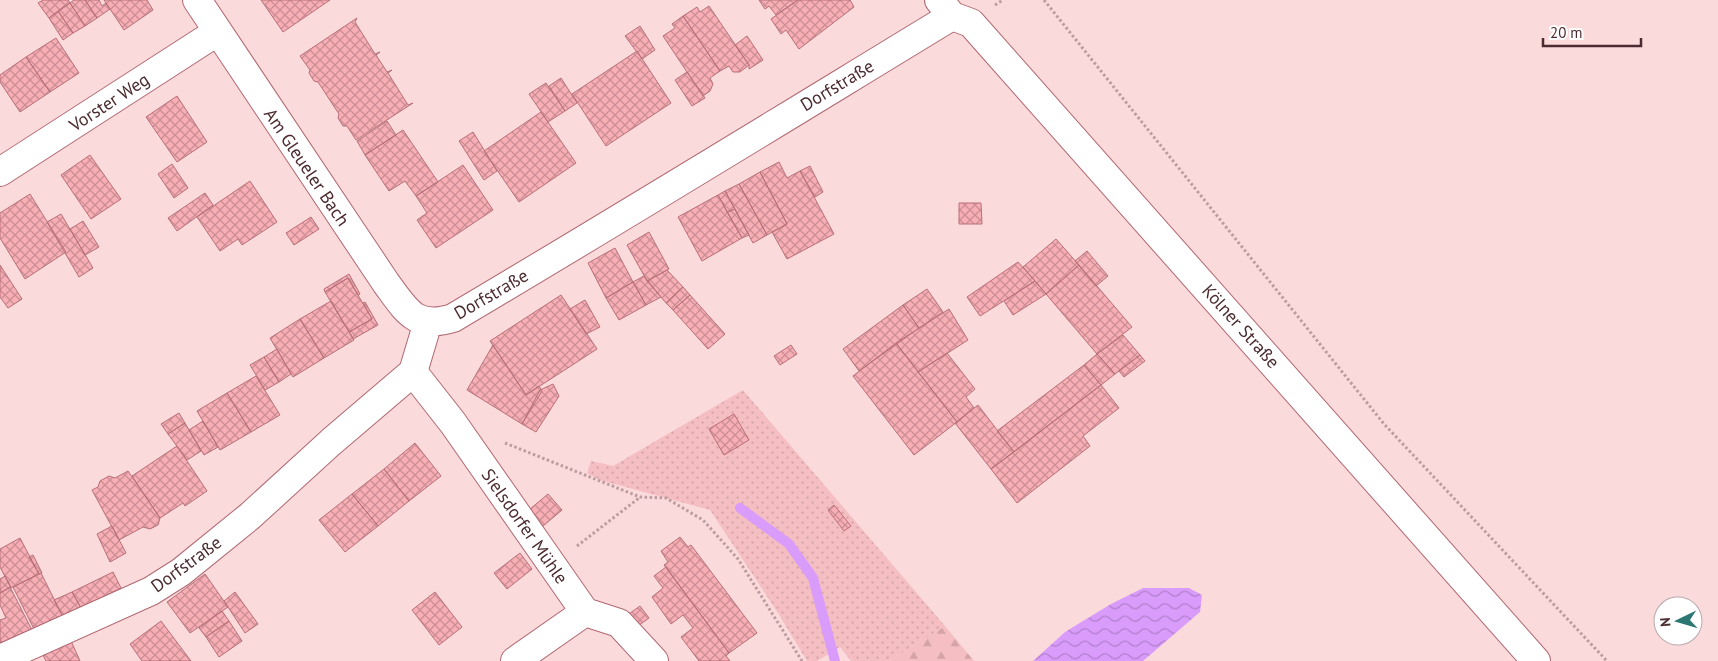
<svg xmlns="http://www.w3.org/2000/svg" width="1718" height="661" font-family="'PT Sans',sans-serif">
<defs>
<pattern id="forest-firs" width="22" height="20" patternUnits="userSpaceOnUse" patternTransform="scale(1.25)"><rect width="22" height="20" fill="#f4bec2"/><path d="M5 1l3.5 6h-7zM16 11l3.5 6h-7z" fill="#d3a3a7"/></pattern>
<pattern id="park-dots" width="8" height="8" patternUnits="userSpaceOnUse" patternTransform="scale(1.25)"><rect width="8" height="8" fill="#f4bec2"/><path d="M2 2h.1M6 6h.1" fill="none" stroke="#d3a3a7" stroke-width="1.8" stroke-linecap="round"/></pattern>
<pattern id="water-waves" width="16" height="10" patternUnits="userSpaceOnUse" patternTransform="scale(1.25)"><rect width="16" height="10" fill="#d99cfb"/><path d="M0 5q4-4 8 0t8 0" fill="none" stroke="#b27fcc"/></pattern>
<pattern id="building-cross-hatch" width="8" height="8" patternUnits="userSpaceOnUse" patternTransform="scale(1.25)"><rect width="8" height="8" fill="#f8aeb5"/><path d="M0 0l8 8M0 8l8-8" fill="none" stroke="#cb8e94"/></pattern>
</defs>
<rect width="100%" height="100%" fill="#fbdadc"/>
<path fill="url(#forest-firs)" d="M945 626 974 661H889Z"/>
<path fill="url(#park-dots)" d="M743 390 945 626 889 661H851L840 647 817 661H807L778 613 710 510 600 480 587 473 591 461 613 466Z"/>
<path fill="url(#water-waves)" d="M1143 588H1189L1202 595 1200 612 1143 661H1033L1065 632 1111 604Z"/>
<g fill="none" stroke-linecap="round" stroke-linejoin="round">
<path stroke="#d99cfb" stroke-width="10" d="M740 508 789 544 813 578 835 661"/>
</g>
<path fill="url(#building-cross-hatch)" stroke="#b86f78" d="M43 0H68L70 3 49 18 38 3Z
M74 0H85L97 18 85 26 70 3Z
M85 0H99L102 6 106 3 110 9 97 18Z
M104 0H147L153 10 124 30Z
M261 0H330L283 32Z
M759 0H798L776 15 769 6 765 9Z
M798 0H850L854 7 799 49 786 30 781 34 771 19Z
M70 3 85 26 73 33 58 11Z
M709 6 749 65 740 72H733L729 66 720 71 683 16 697 7 700 12Z
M58 11 73 33 63 40 49 18Z
M683 16 720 71 710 78 713 84 710 91 703 96 663 36 675 28 672 24Z
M357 18 355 22 375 54 380 52 376 55 387 72 392 70 388 73 408 105 413 103 356 140 347 126H343L338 118 339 114 318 82 314 81 309 73 310 70 300 56Z
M640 26 655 50 642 59 625 36Z
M747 36 763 60 749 69V65L735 45Z
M56 38 79 73 50 92 26 57Z
M637 51 671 103 606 146 572 94Z
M26 57 50 92 20 112 0 82V75Z
M687 72 705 98 692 106 675 80Z
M561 78 577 103 565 111 549 86Z
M546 83 565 111 548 122 529 94Z
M177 96 207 142 177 162 146 117Z
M541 112 576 163 519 202 484 151Z
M387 121 396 135 365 155 357 141Z
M403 130 438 182 416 196 405 181 389 191 365 155Z
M473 132 497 171 484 180 459 141Z
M90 155 121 199 91 219 61 175Z
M779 162 787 178 800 171 834 234 787 259 772 232 787 224 760 172Z
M172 164 188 188 174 198 158 174Z
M463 165 493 210 436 248 417 220 427 213 416 196Z
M810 166 823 192 815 197 800 171Z
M760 172 787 224 767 235 739 184Z
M250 181 277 222 242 245 238 239 220 251 197 217Z
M739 184 767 235 753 243 725 191Z
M725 191 735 209 727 212 718 195Z
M205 193 213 205 177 231 168 218Z
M30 194 66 252 25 279 0 238V213Z
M718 195 742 238 702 261 678 217Z
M959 203H981L982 224H959Z
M735 209 749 235 742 238 727 212Z
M61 214 93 268 79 277 47 222Z
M311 217 319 229 294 245 286 233Z
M83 221 99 247 85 255 70 229Z
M649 232 669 269 647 281 627 245Z
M1056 239 1079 265 1046 294 1023 267Z
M615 248 633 282 606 298 588 263Z
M1087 251 1108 276 1096 286 1075 261Z
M1018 262 1035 281 980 316 967 297Z
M0 265 22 299 8 308 0 297Z
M1079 265 1132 327 1097 354 1046 294Z
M667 270 683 287 666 303 647 281Z
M349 274 360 294 358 295 348 278 325 292 324 289Z
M644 276 661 297 646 305 633 282Z
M348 278 372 319 349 332 325 292Z
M1035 281 1046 294 1013 315 1004 301Z
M633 282 646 305 619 320 606 298Z
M683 287 690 295 673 310 666 303Z
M927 289 943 312 919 328 903 305Z
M561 295 597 349 526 395 490 341Z
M690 295 725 334 708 349 673 310Z
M585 300 600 327 586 334 570 309Z
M331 301 354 340 324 358 300 319Z
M365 302 378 325 353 339 349 332 372 319 363 303Z
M903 305 919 328 859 371 843 349Z
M949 309 968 340 918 372 896 343Z
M300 319 324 358 293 377 270 338Z
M1123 335 1140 355 1115 374 1097 354Z
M896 343 957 422 914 455 853 376Z
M493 345 526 395 539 386 542 391 522 424 467 390Z
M791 345 797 354 780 365 774 356Z
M277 349 291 374 279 382 264 357Z
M947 353 975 389 966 397 974 408 957 422 918 372Z
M1097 354 1115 374 1101 385 1084 365Z
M1140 355 1145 361 1124 377 1119 371Z
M264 357 279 382 265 390 250 365Z
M1084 365 1101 385 1014 452 997 431Z
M256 376 280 415 251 432 227 393Z
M553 384 559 396 536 432 522 424 540 390Z
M1101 385 1119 408 1083 436 1090 446 1017 503 991 469Z
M227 393 251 432 220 450 197 411Z
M978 405 1014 452 991 469 955 423Z
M179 413 185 423 168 434 161 424Z
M734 414 749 440 724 455 709 429Z
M203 421 218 447 204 455 189 430Z
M185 423 201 451 187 460 168 434Z
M415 443 441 476 409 501 384 469Z
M177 446 207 491 185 506 183 503 160 518 132 476Z
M384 469 409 501 378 526 352 494Z
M128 471 160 518 158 525 150 529 143 527 119 540 92 490 98 487 100 481 109 476 115 478Z
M352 494 378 526 345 552 319 520Z
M548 494 562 510 543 526 529 510Z
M834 505 851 526 844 531 828 510Z
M112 526 126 553 110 562 97 534Z
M680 537 688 547 691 545 757 633 729 653 664 565 668 562 661 551Z
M20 538 39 574 11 588 0 567V549Z
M520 553 532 569 507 589 494 573Z
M33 555 42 573 39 574 29 557Z
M666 567 729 653 726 656 730 661H699L681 637 693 628 683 615 671 624 652 597 663 588 654 576Z
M113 572 121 588 81 608 72 592Z
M41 573 63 617 35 631 13 587Z
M205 574 228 607 190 633 167 602Z
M5 576 11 587 0 593V579Z
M10 587 33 632 0 643V620L6 618 0 605V593Z
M72 592 81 608 63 617 54 600Z
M235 592 258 624 245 633 224 601Z
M435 592 462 627 439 645 412 610Z
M640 606 649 618 635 628 626 616Z
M222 611 229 621 206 637 199 628Z
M161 621 191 661H142L130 644Z
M229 621 242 641 219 657 206 637Z
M71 641 80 661H46L42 653Z"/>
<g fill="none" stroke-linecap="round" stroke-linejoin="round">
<defs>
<path id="minor" d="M197 0 386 283C406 310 415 330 453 318 620 219 786 117 952 16
M939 0 952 16 971 23 1536 661
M0 172 217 32
M413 372 453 423 585 612
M585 612 619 623 654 661
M0 659 151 591 181 572 250 516 331 442 413 372 428 322
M515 661 585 612"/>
</defs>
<use href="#minor" stroke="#b06871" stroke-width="30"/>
<path stroke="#bc9c9e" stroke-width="3" stroke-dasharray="2.5 2.5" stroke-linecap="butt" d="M1044 0 1384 424 1607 661
M995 5 1003 0
M505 443 640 497 666 498 703 520 738 559 802 661
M577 546 639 498"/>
<use href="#minor" stroke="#fff" stroke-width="28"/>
</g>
<g text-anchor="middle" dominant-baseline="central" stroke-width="4" stroke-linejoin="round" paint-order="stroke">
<g font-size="18" fill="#4b2b2f" stroke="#fff">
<text transform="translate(837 85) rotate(-31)">Dorfstraße</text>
<text transform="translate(109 102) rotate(-33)">Vorster Weg</text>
<text transform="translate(307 167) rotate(56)">Am Gleueler Bach</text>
<text transform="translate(491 294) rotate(-30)">Dorfstraße</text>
<text transform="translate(1241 326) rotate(48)">Kölner Straße</text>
<text transform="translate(525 526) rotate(55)">Sielsdorfer Mühle</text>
<text transform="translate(186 564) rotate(-36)">Dorfstraße</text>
</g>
</g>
<g transform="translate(1678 621) rotate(265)"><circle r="24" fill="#ffffff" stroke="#b7aaac"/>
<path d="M0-4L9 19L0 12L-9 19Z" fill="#2c7673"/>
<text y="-8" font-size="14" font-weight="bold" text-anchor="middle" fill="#4b2b2f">N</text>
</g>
<path d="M1543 38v8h98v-8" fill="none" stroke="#4b2b2f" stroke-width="2.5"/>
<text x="1550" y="38" font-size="15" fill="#4b2b2f" stroke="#ffffff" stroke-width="4" paint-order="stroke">20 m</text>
</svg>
